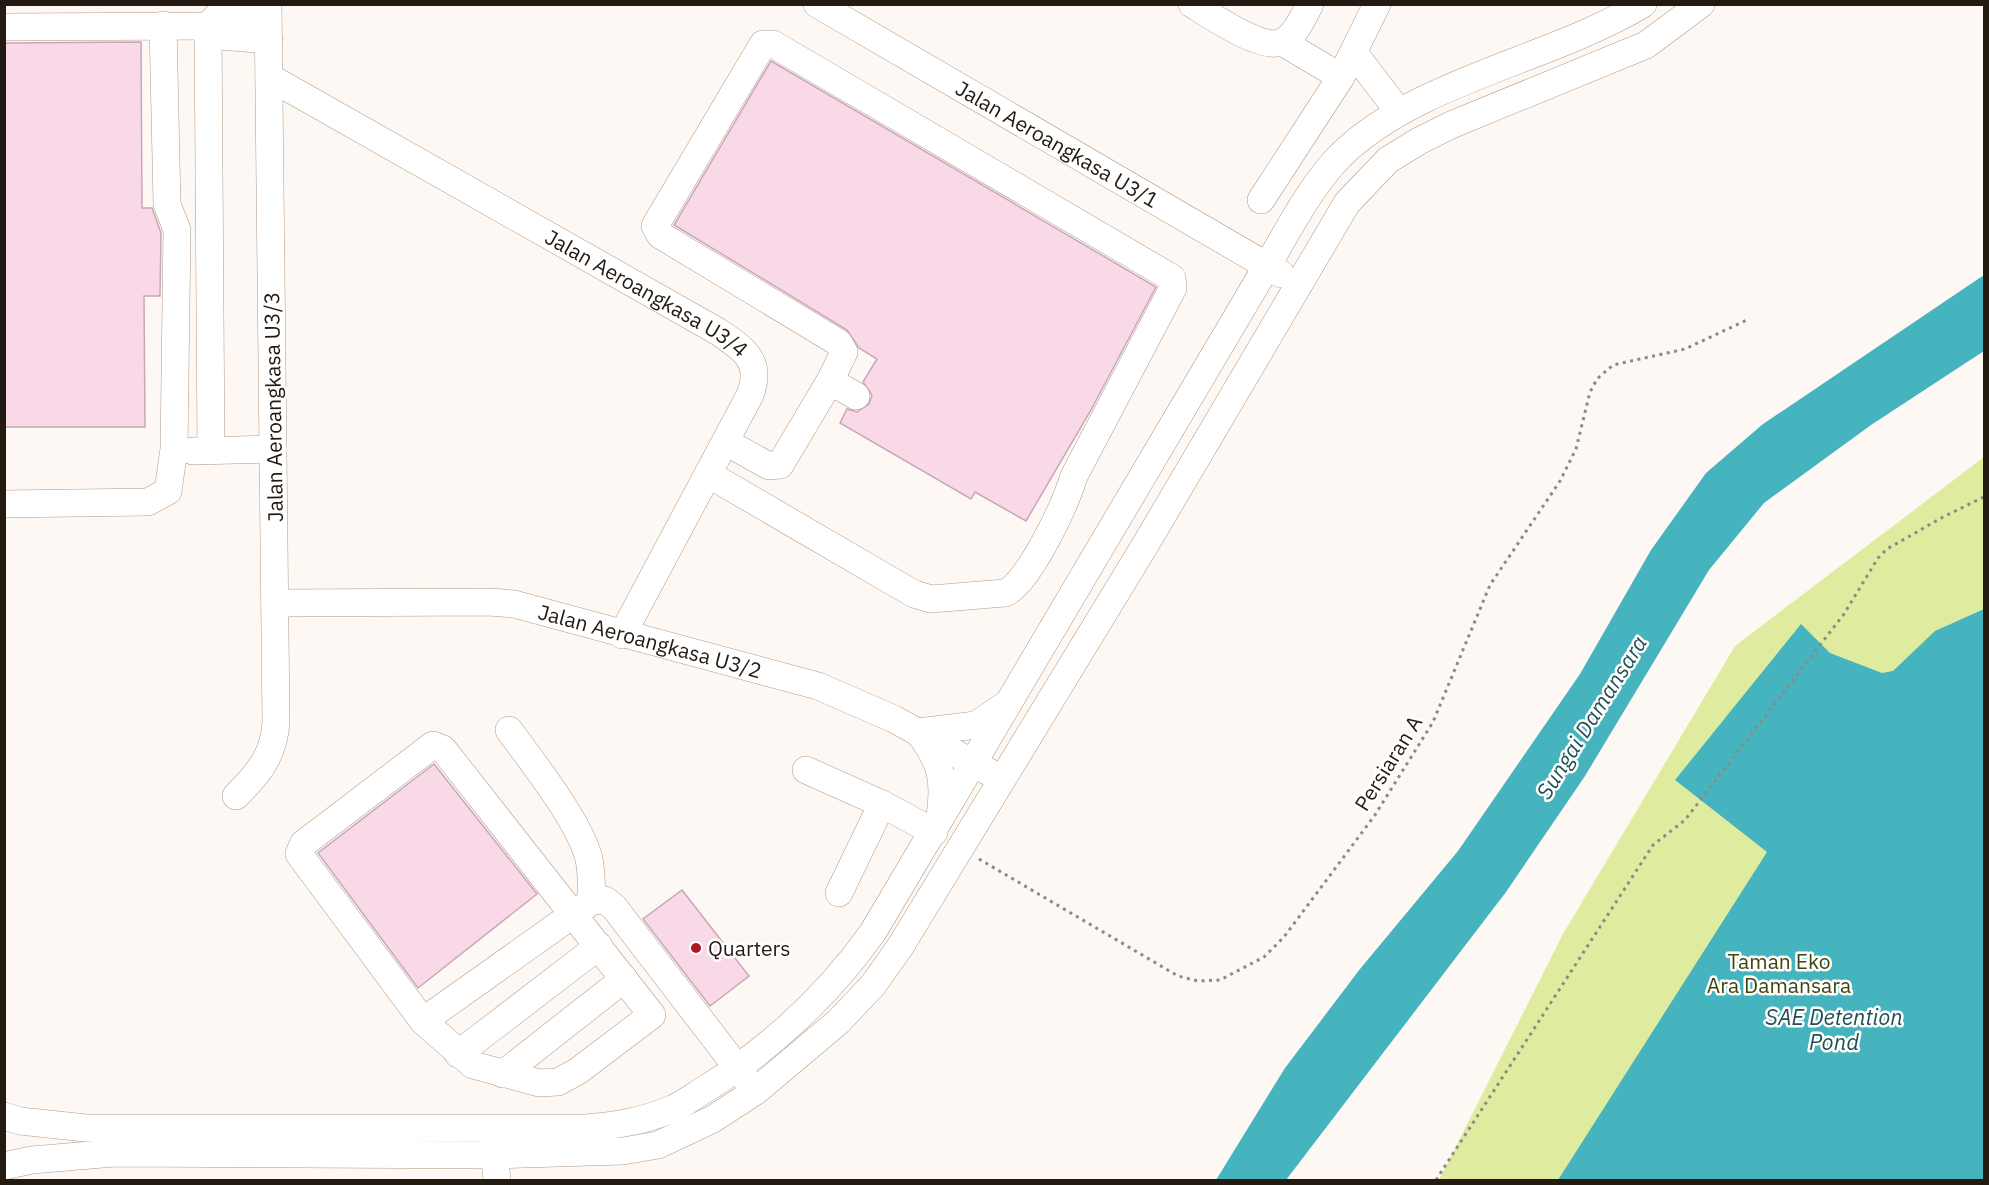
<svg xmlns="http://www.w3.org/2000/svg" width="1989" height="1185" font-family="'IBM Plex Sans',sans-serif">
<rect width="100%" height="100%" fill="#fdf8f3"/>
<path fill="#dfeca0" d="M1984 457V1180H1439L1563 934 1735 646Z"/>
<path fill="#46b4be" d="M1984 275V351L1871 425 1764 503 1709 570 1585 776 1506 892 1286 1180H1216L1285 1068 1360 969 1458 851 1580 674 1651 550 1706 473 1763 424Z
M1984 609V1180H1558L1767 852 1675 780 1801 624 1830 653 1882 673 1893 671 1935 631Z"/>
<path fill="#f9d9e8" stroke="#c6a8b7" stroke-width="1.5" d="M141 42 142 208H152L161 233 160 296H144L145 427H4V43Z
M771 61 1156 287 1091 410 1026 521 975 492 971 499 840 423 847 409 857 412 869 404 872 395 863 382 877 359 859 348 847 330 674 225Z
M434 764 537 894 418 988 318 853Z
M682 890 749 976 710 1006 643 919Z"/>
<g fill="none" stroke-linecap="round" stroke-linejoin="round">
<defs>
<g id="minor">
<path id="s1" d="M817 4 1281 274"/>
<path d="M1192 4C1210 15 1262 51 1282 42 1296 35 1303 17 1310 4"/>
<path d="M4 27 208 26"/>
<path d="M207 35 269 40"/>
<path d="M1282 42 1341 77"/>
<path d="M1354 53 1399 112"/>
<path id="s2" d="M269 77 717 331C744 349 763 361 750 395L622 635"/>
<path d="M1261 200 1341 77 1377 4"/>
<path d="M830 381 856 396"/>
<path d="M193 451 273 449"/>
<path d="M211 451 208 26 218 15 268 16"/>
<path d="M708 474 914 594 931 599 1005 593C1029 583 1066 503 1074 476L1173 288 1172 278 773 44H763L655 226 660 235 839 343 844 352 830 381 780 465 769 466 726 442"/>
<path d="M4 504 148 502 168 491 174 449 177 230 167 204 163 25"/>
<path id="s3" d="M275 603 490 602 514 604 818 686 894 719 989 772"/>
<path d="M509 730C533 763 580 822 589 859 592 873 591 888 592 901"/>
<path d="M918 732 976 725 1004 706"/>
<path d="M919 733C942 764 945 779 940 816"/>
<path d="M433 745 443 749 652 1015 578 1071 558 1082 539 1083 473 1065 423 1021 299 854 303 844Z"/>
<path d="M806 770 882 804 934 832"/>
<path d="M236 796C259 773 274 755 276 722L268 4"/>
<path d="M839 893 882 804"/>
<path d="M423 1021 592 901 605 900 614 907 749 1083"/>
<path d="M458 1054 599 946"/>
<path d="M503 1074 624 979"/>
<path d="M4 1116 20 1121 86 1128H587C617 1125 644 1121 672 1109 684 1104 695 1095 707 1088 771 1048 829 994 873 932L1267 266C1289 229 1310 187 1340 156 1416 81 1550 60 1643 4"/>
<path d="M493 1137 497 1180"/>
<path d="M4 1166 32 1160 114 1153 495 1155 623 1151 658 1145 713 1119 756 1091 838 1022 873 985 900 947 1144 547 1347 203 1388 160 1419 141 1451 125 1646 45 1701 4"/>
</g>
</defs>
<use href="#minor" stroke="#b19a86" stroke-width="28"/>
<path stroke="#908983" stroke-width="3" stroke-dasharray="3 4.5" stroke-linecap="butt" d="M979 859 1178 976 1198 981 1220 980 1264 957 1284 937 1375 815 1433 722 1490 585 1560 481 1576 449 1590 392 1597 379 1613 365 1685 349 1749 319
M1436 1180 1653 845 1685 820 1844 614 1878 558 1887 549 1943 517 1984 497"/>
<use href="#minor" stroke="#fff" stroke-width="27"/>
</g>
<circle fill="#ac1925" stroke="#fff" stroke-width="2" cx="696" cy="948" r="6"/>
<g text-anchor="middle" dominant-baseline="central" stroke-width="5" stroke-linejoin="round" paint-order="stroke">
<g font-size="21" fill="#231a12" stroke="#fff">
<text stroke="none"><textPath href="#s1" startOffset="278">Jalan Aeroangkasa U3/1</textPath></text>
<text stroke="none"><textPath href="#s2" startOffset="435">Jalan Aeroangkasa U3/4</textPath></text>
<text transform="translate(273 407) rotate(-91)">Jalan Aeroangkasa U3/3</text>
<text stroke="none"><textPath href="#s3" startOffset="380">Jalan Aeroangkasa U3/2</textPath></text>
<text transform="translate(1388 763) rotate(-58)">Persiaran A</text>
</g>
<g font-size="21" fill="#231a12" stroke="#fff" text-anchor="start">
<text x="708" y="948">Quarters</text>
</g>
<g font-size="21" fill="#3f460d" stroke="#fff">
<text x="1779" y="961">Taman Eko<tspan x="1779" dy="24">Ara Damansara</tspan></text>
</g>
<g font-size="22" font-style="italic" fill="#205054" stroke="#fff">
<text transform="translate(1591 717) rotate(-58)">Sungai Damansara</text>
<text x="1834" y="1016">SAE Detention<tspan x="1834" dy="25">Pond</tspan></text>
</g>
</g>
<rect width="1989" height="1185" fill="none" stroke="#231a12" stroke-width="12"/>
</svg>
